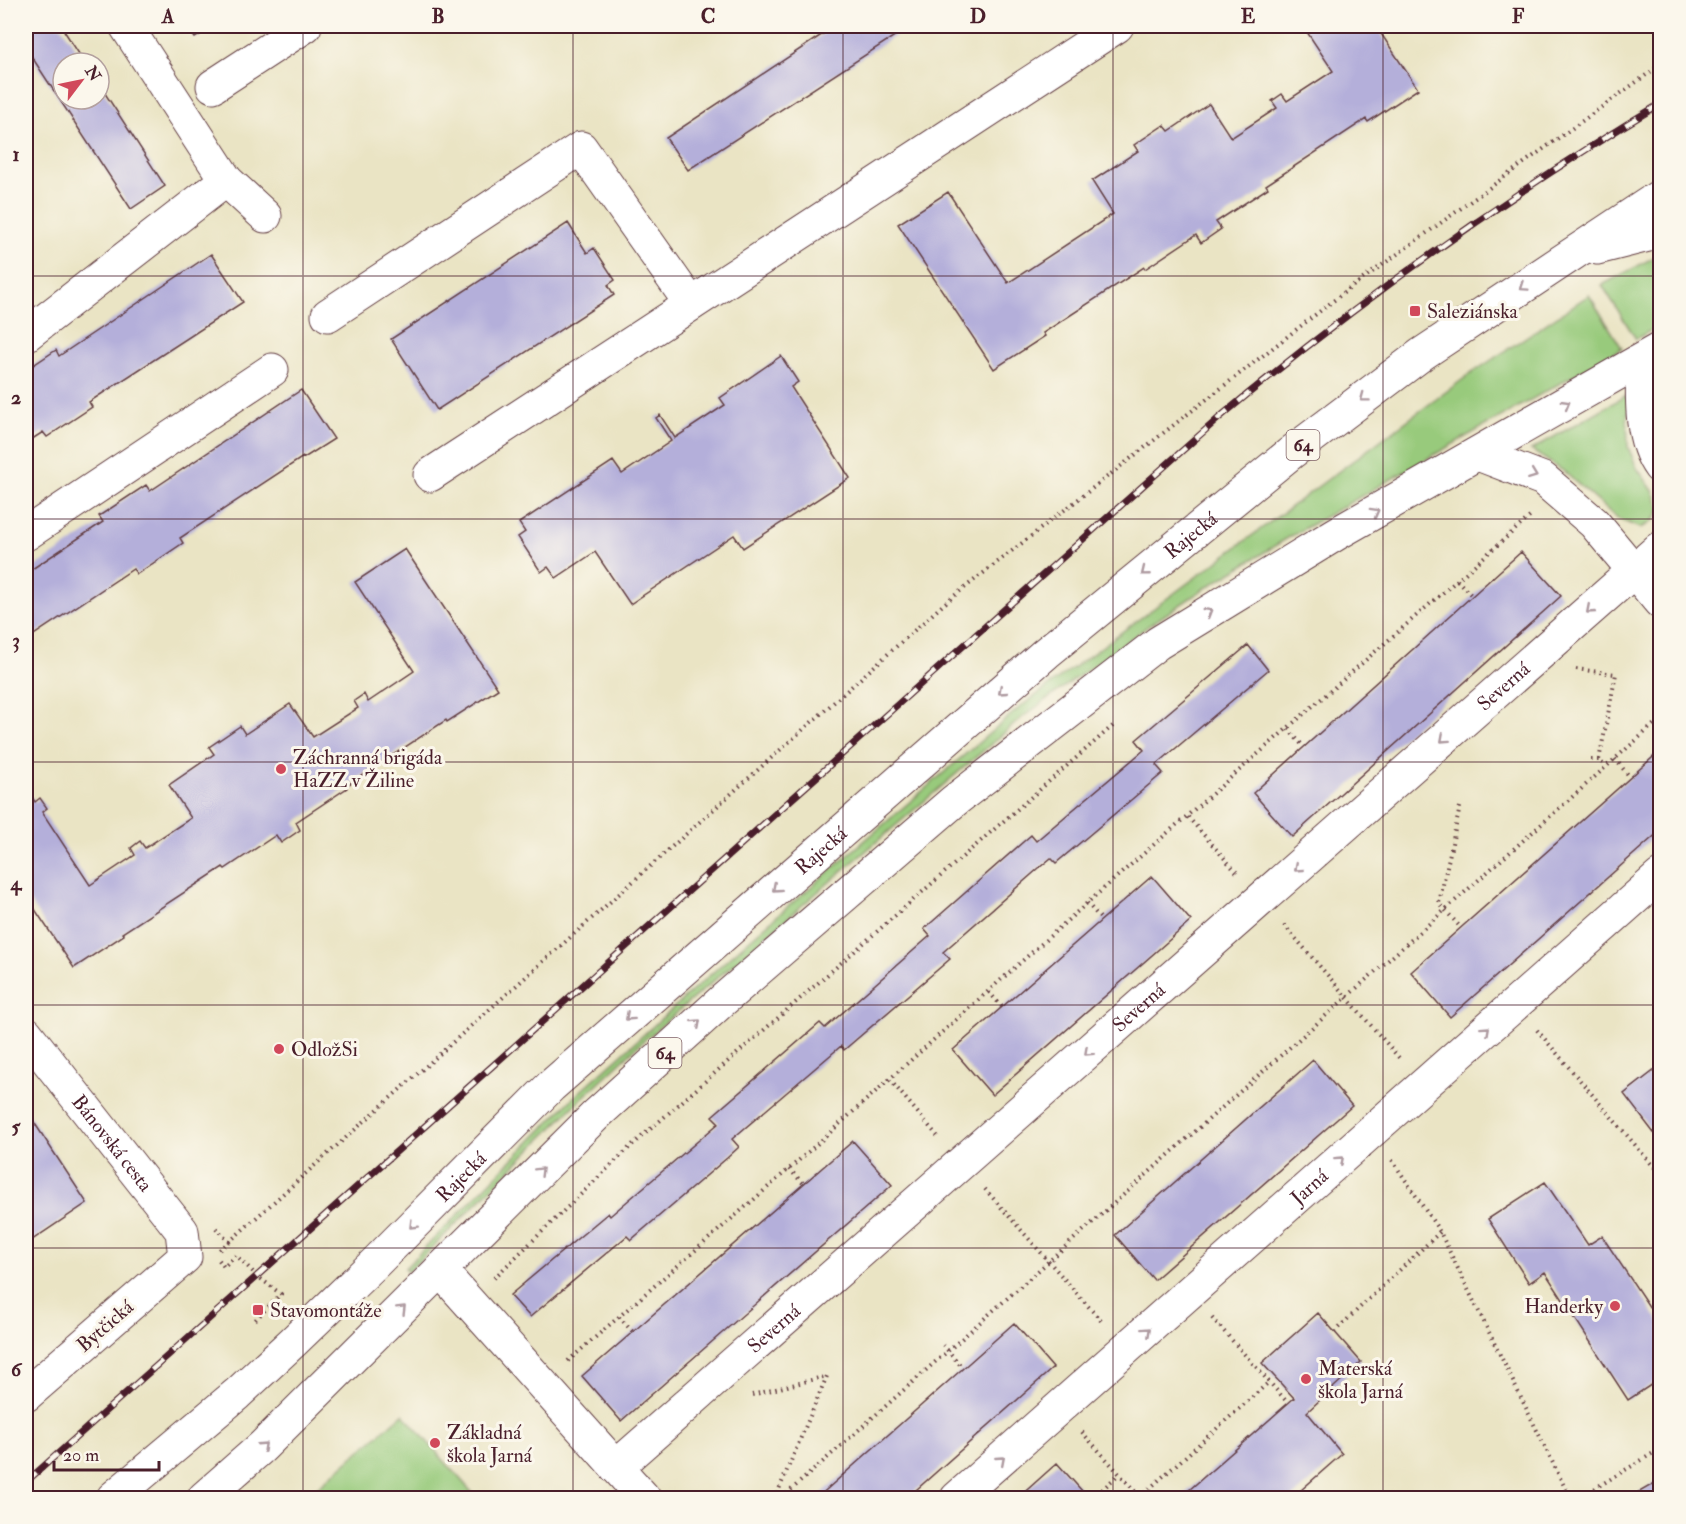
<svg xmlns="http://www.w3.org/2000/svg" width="1686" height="1524" font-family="'IM FELL Double Pica',serif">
<rect width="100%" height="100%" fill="#fbf7ec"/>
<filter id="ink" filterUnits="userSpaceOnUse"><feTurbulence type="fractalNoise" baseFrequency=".0167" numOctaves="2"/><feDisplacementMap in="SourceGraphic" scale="12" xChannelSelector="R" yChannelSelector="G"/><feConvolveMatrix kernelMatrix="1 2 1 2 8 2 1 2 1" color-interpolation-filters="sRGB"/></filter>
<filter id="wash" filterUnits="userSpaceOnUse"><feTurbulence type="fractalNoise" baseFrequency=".008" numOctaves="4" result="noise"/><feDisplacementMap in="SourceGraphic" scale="24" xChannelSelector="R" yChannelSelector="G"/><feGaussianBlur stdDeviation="1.35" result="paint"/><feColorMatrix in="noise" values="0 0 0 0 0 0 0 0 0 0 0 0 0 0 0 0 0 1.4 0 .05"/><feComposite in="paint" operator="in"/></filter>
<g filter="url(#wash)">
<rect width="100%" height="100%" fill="#eae4c4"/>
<path fill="#98ca7b" stroke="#717453" stroke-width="1.5" d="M1660 254V325L1636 339 1602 285Z
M1589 295 1622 348 1286 539 1204 589 1148 626 1023 717 642 1042 578 1102 408 1272 405 1268 573 1098 749 940 1019 708 1466 377Z
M1625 396 1631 398 1627 419 1628 447 1637 468 1654 492 1660 508C1658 519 1650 524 1640 528L1618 519 1562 470 1531 450Z
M403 1414 477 1498H305Z"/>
<g id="blocks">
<path fill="#b4afda" d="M30 26H61L85 63H63V99H99V84L165 186 131 209 26 48V28Z
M186 26H214L195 38Z
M817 26H910L688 170 666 138 823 34Z
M1303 26H1376L1418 89 1368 122 1366 119 1266 185 1268 188 1216 222 1221 229 1201 243 1196 235 1145 269 1144 267 1043 333 1045 336 994 369 898 224 948 192 1008 283 1113 214 1092 181 1138 151 1134 145 1164 125 1169 131 1209 104 1231 138 1277 108 1272 101 1282 94 1287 101 1333 71Z
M568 223 587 253 594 248 615 280 608 285 614 295 437 410 391 339Z
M211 254 243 302 89 402 92 407 47 437 43 432 26 443V370L56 350 59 356Z
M781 356 798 382 791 387 850 478 743 548 734 535 630 604 595 552 556 578 548 567 541 572 518 537 525 532 519 523 613 461 622 474 671 441 656 418 660 415 675 438 725 405 720 398Z
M301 390 334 439 304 458 303 457 180 538 183 543 137 574 133 569 26 640V573L103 522 99 516 146 485 150 491Z
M405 549 498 689 447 722 446 720 346 786 347 788 296 822 300 830 281 843 276 835 225 869 223 867 122 933 124 935 74 968 26 896V800L31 796 35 802 40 798 47 808 42 812 90 885 135 855 131 848 140 841 145 848 191 818 169 785 214 754 209 747 240 726 245 734 290 704 313 737 358 708 354 701 364 694 368 702 414 671 355 582Z
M1521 552 1561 596 1292 837 1253 793Z
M1248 645 1268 670 1156 765 1163 773 1056 863 1051 858 1039 868 943 952 950 959 844 1050 841 1046 732 1139 739 1147 727 1158 631 1240 627 1236 530 1317 510 1295 608 1213 610 1216 719 1123 712 1116 820 1023 825 1028 930 936 924 929 1031 835 1036 841 1144 750 1136 740Z
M1660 751V831L1450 1017 1411 972Z
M1152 876 1191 921 992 1095 953 1050Z
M1313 1060 1352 1106 1154 1280 1115 1235Z
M1660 1066V1141L1624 1094Z
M26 1110 87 1203 26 1244Z
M853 1141 892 1185 621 1421 582 1376Z
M1545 1182 1588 1245 1602 1236 1660 1323V1379L1628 1400 1545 1272 1529 1283 1488 1219Z
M1318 1313 1361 1362 1307 1412 1342 1454 1292 1498H1180L1294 1398 1262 1363Z
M1014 1323 1053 1368 907 1498H817Z
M1057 1463 1083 1492 1076 1498H1018Z
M1660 1480V1498H1629Z"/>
</g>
</g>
<g filter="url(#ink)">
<use href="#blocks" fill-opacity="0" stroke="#623d42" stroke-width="1.5"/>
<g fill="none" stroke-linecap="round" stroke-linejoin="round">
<defs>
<g id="minor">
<path d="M126 26 226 180 265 216"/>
<path d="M213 86 305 26"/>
<path d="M328 315 581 148 691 304"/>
<path d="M26 335 226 180"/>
<path d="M1643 360C1642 393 1639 439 1660 467"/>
<path d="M1478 454 1543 479 1594 523 1660 602"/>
<path d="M430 475 1117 26"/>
<path d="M26 534 272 370"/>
<path id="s1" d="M26 1033 182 1231 185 1257 26 1395"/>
<path d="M440 1270 644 1498"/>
<path id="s2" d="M616 1467 1660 548"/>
<path id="s3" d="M957 1498 1660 876"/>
</g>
<g id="major">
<path d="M1597 248 1660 232"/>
<path id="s4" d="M113 1498 237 1394 294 1341 374 1264 551 1086 1046 653 1292 452 1422 354 1660 196"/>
<path d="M204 1498 262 1447 596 1115 723 1000 954 801 1158 643 1336 534 1660 349"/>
</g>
</defs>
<use href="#minor" stroke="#623d42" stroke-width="35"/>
<use href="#major" stroke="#623d42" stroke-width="35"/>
<path stroke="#623d42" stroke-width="4" stroke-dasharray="1.5 4.5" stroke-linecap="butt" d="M1457 580 1472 596
M1576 669 1616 674 1599 760
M1288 729 1304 747
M1615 759 1630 777
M1591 760H1599L1606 767
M1460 807 1439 903 1461 928
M1188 817 1239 875
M1087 903 1102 920
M1284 925 1401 1060
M989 992 1003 1008
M1537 1030 1660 1174
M890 1080 940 1139
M1392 1160 1440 1232 1570 1498
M789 1169 804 1184
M985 1189 1103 1323
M216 1228 229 1242 219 1250
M229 1242 945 603 1342 294 1660 65
M219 1260 224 1267 236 1255 257 1276 281 1294 254 1321
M494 1278 631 1146 1115 724
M619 1317 633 1332
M1212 1318 1288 1403
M1334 1332 1440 1232
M943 1345 963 1368
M568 1361 789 1169 1087 903 1532 515
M752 1395 827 1376
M1082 1432 1141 1498
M1140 1497 1269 1382
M781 1498 777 1494 827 1376
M782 1498 1660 719
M1093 1498 1119 1474
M1579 1498 1660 1449"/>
<use href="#minor" stroke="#fff" stroke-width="33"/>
<use href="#major" stroke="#fff" stroke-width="33"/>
<defs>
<path id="rail" d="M26 1482 1220 417C1359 301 1505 197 1660 104"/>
</defs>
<use href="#rail" stroke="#4a1f2b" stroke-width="7"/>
<use href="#rail" stroke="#fbf7ec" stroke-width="4.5" stroke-dasharray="14" stroke-linecap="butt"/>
</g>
<defs><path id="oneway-chevron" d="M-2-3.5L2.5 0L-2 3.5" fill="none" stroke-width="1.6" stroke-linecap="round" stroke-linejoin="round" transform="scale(1.5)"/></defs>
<g stroke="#ae9aa0">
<use href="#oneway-chevron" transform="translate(1523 287) rotate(146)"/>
<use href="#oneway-chevron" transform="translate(1364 398) rotate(143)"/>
<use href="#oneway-chevron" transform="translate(1566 404) rotate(-30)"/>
<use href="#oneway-chevron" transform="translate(1533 475) rotate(21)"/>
<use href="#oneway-chevron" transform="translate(1375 512) rotate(-29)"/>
<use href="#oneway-chevron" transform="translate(1145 572) rotate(141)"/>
<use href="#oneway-chevron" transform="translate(1590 610) rotate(139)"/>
<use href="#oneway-chevron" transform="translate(1208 612) rotate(-31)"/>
<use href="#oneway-chevron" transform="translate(1002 691) rotate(139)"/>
<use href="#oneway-chevron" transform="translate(1444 739) rotate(138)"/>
<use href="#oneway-chevron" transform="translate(1298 868) rotate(139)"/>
<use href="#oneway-chevron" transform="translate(776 888) rotate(139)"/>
<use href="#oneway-chevron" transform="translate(629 1017) rotate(138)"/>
<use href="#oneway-chevron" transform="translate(697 1023) rotate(-42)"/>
<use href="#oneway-chevron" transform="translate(1486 1030) rotate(-42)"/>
<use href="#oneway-chevron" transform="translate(1088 1052) rotate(138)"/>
<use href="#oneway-chevron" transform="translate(1340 1160) rotate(-42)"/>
<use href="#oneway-chevron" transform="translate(540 1171) rotate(-45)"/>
<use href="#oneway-chevron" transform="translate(413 1225) rotate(135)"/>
<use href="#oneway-chevron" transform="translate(402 1309) rotate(-45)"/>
<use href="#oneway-chevron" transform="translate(1147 1331) rotate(-42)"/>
<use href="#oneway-chevron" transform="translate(263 1446) rotate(-43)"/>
<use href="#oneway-chevron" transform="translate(1001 1460) rotate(-41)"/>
</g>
</g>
<path fill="none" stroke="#4a1f2b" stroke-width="1.5" stroke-opacity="0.55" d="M303 26V1498M573 26V1498M843 26V1498M1113 26V1498M1383 26V1498M26 276H1660M26 519H1660M26 762H1660M26 1005H1660M26 1248H1660"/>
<g fill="#d1495b" stroke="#fbf7ec" stroke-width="2">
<rect x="1409" y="305" width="12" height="12" rx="3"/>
<circle cx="281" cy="769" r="6"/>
<circle cx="279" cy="1049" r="6"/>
<circle cx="1615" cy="1306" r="6"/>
<rect x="252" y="1304" width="12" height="12" rx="3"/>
<circle cx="1306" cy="1379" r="6"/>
<circle cx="435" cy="1443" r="6"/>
</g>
<g text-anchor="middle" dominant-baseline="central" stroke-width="6" stroke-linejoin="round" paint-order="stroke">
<g fill="#fbf7ec" stroke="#7f6065" stroke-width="1.5">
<rect x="1286.5" y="430" width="33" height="30" rx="4.5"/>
<rect x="648.5" y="1038" width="33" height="30" rx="4.5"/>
</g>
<g font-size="18" font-weight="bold" fill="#4a1f2b">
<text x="1303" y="445">64</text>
<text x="665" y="1053">64</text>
</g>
<g font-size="20" fill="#4a1f2b" stroke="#fbf7ec" text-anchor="start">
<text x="1427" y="311">Saleziánska</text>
<text x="293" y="757">Záchranná brigáda<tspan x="293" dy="23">HaZZ v Žiline</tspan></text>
<text x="291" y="1049">OdložSi</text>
<text x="1603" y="1306" text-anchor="end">Handerky</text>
<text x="270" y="1310">Stavomontáže</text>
<text x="1318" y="1368">Materská<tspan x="1318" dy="23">škola Jarná</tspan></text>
<text x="447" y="1432">Základná<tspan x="447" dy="23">škola Jarná</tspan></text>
</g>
<g font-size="20" fill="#4a1f2b" stroke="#fbf7ec">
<text stroke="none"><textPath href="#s4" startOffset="1446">Rajecká</textPath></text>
<text stroke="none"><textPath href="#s2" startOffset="1182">Severná</textPath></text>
<text stroke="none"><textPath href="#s4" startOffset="960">Rajecká</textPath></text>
<text stroke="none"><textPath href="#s2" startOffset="696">Severná</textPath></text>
<text stroke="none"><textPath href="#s1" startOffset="140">Bánovská cesta</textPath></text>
<text stroke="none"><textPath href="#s4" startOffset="474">Rajecká</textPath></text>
<text stroke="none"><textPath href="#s3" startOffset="470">Jarná</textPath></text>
<text transform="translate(105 1326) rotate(-41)">Bytčická</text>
<text stroke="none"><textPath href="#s2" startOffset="210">Severná</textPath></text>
</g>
</g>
<rect width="1686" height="1524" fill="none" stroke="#fbf7ec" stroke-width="66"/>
<g transform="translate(81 81) rotate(58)"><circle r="28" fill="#fbf7ec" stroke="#b4a19f" stroke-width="1.5"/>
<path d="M0-4.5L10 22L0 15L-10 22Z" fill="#d1495b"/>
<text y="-9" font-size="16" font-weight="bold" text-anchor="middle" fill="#4a1f2b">N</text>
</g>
<path d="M54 1461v9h105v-9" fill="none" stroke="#4a1f2b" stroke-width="3"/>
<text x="63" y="1461" font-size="18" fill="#4a1f2b" stroke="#fbf7ec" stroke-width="4.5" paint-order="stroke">20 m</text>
<rect x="33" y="33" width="1620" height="1458" fill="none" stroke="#4a1f2b" stroke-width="2"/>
<g font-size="20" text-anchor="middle" font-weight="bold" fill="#4a1f2b">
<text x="168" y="23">A</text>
<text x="438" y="23">B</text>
<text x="708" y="23">C</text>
<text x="978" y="23">D</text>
<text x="1248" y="23">E</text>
<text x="1518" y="23">F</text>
<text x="16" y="161">1</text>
<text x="16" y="404">2</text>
<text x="16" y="647">3</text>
<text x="16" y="890">4</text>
<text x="16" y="1133">5</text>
<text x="16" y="1376">6</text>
</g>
</svg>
